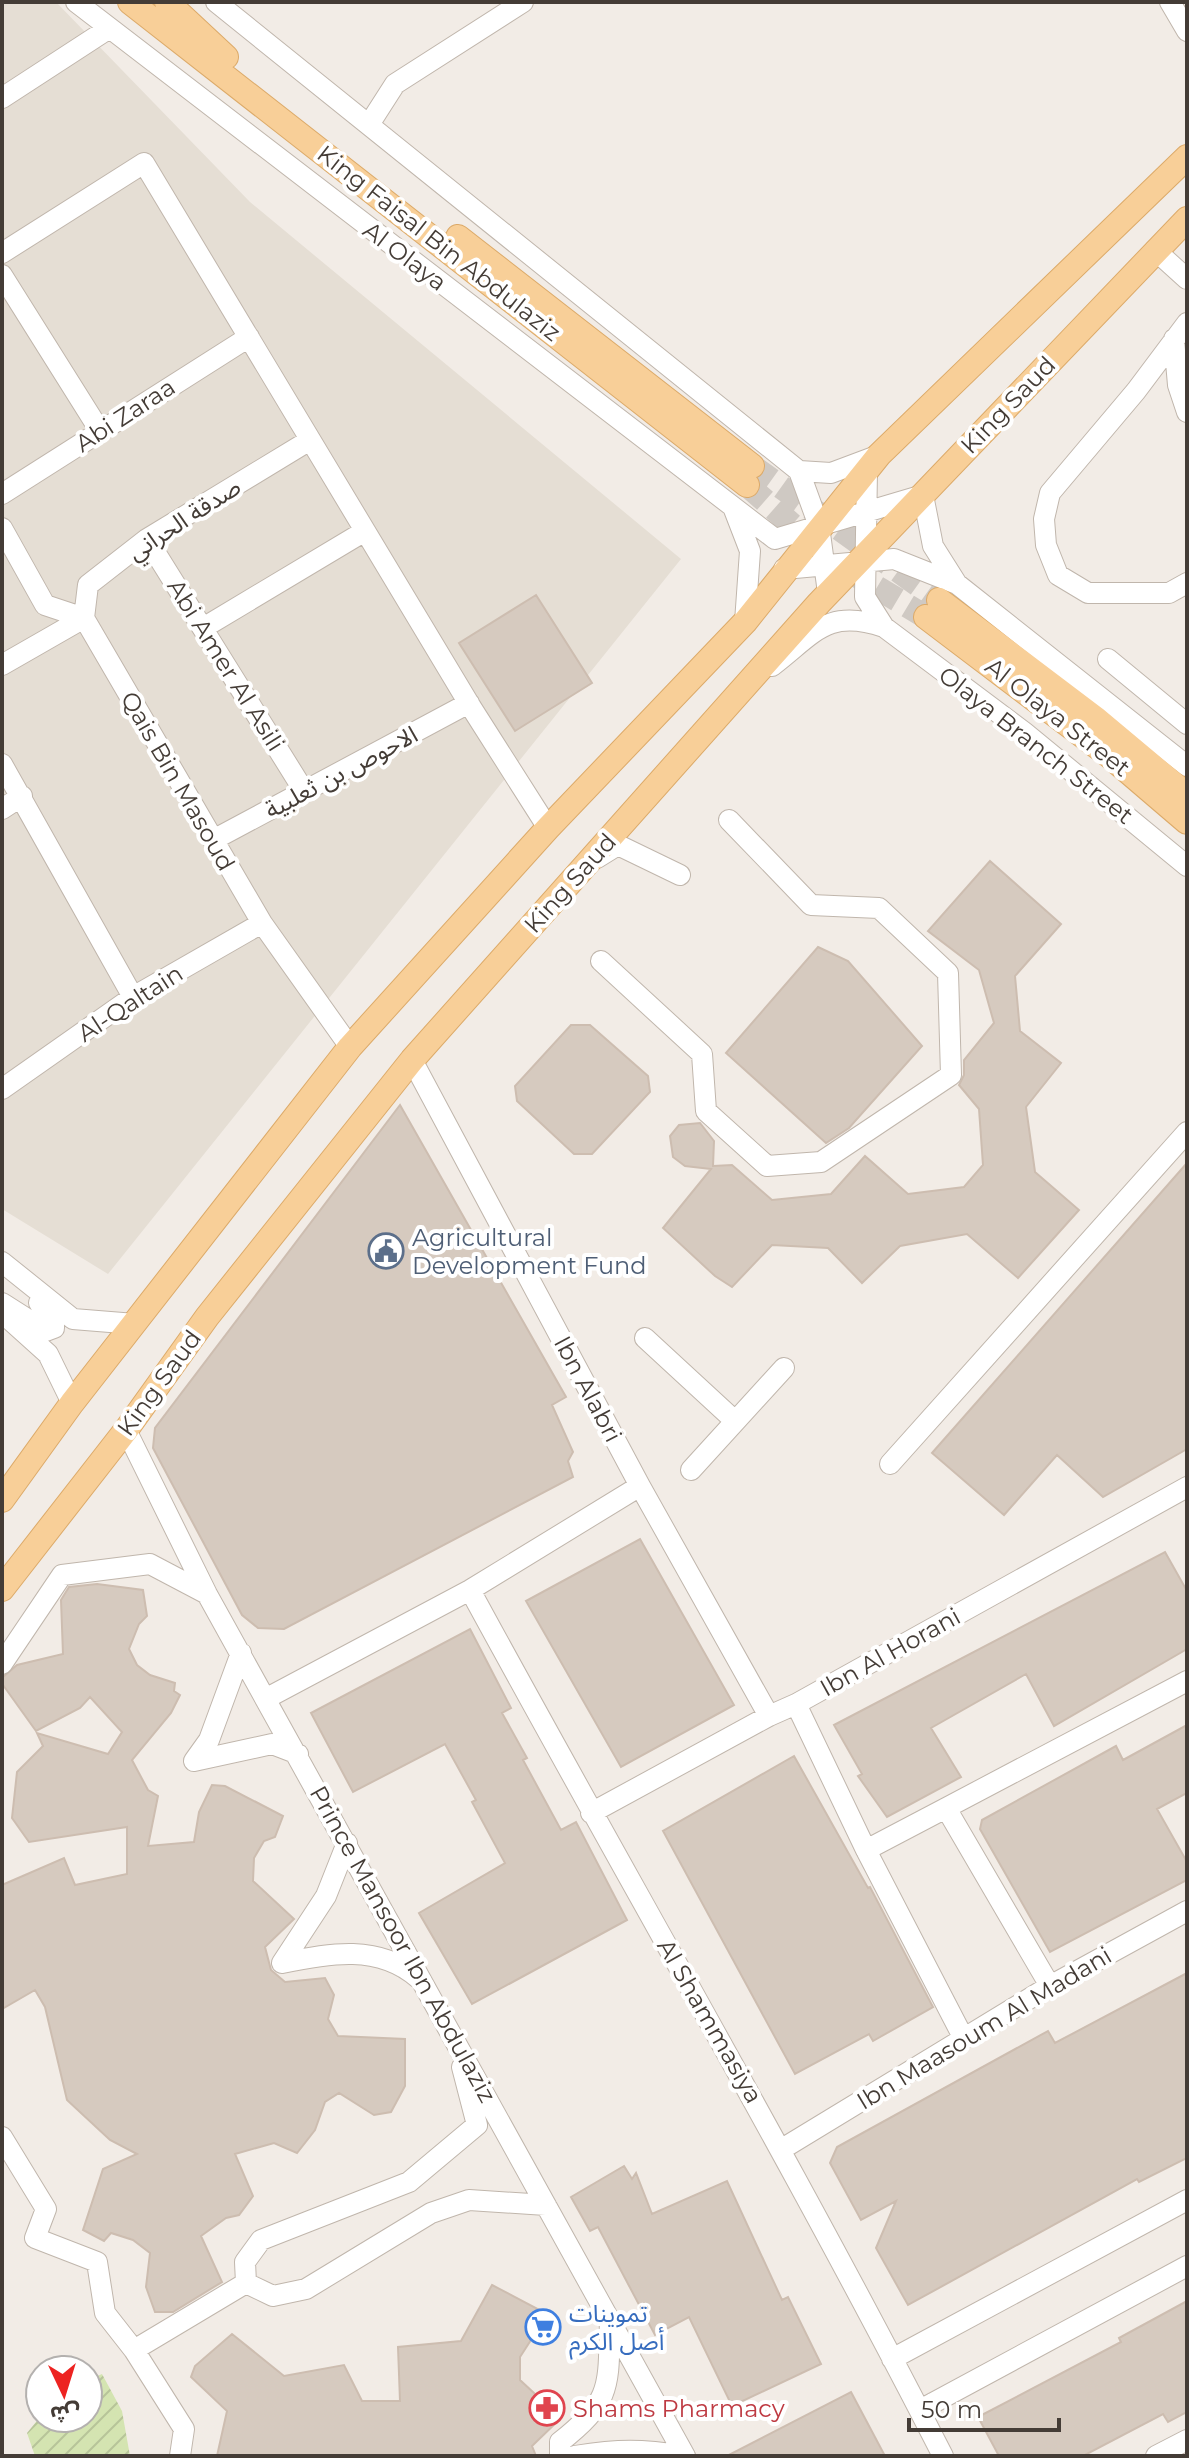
<svg xmlns="http://www.w3.org/2000/svg" width="1189" height="2458" font-family="Montserrat,'Noto Sans Arabic',sans-serif">
<defs>
<pattern id="garden-furrows" width="10" height="10" patternUnits="userSpaceOnUse" patternTransform="scale(2)"><rect width="10" height="10" fill="#d4e4b1"/><path d="M-1 1l2-2M0 10L10 0M9 11l2-2" fill="none" stroke="#b7c499"/></pattern>
</defs>
<rect width="100%" height="100%" fill="#f2ece6"/>
<path fill="#e5ded4" d="M2 2H56L250 202 681 559 108 1274 2 1209Z"/>
<path fill="url(#garden-furrows)" d="M102 2374 122 2411 130 2456H35L27 2433 40 2417 88 2418V2380Z"/>
<path fill="#d6cabf" stroke="#cdbdb0" stroke-width="2" d="M536 595 592 683 515 731 459 643Z
M990 861 1061 924 1015 976 1020 1031 1061 1063 1026 1107 1035 1172 1079 1210 1018 1278 967 1234 900 1246 862 1283 828 1248 772 1245 732 1287 715 1276 663 1228 711 1169 685 1166 673 1157 670 1136 679 1125 700 1123 714 1141 713 1166 732 1165 772 1200 831 1194 865 1156 908 1194 964 1187 983 1165 979 1109 959 1085 964 1075V1060L994 1023 979 970 928 931Z
M818 947 848 961 922 1046 849 1128 826 1143 726 1053Z
M571 1025H590L648 1076 650 1092 592 1154H574L517 1101 515 1086Z
M400 1105 566 1397 552 1405 573 1452 568 1461 573 1477 284 1629 258 1628 242 1615 153 1448 155 1428Z
M1187 1163V1449L1103 1497 1057 1455 1004 1515 932 1453Z
M640 1539 734 1705 621 1767 526 1601Z
M1165 1552 1187 1591V1649L1054 1726 1026 1674 931 1728 961 1777 887 1817 858 1776 862 1774 834 1725Z
M97 1584 143 1590 147 1616 139 1624 129 1649 137 1665 150 1675 175 1683 174 1691 180 1695 171 1713 132 1760 148 1790 158 1796 148 1846 194 1842 199 1812 212 1785 225 1786 283 1816 275 1837 264 1841 254 1858 253 1881 294 1919 265 1947 271 1970 285 1982 325 1978 334 1995 328 2019 338 2036 405 2039V2086L391 2112 374 2115 339 2093 325 2102 315 2130 297 2153 274 2143 235 2154 253 2196 239 2215 226 2218 201 2236 222 2282 173 2312H155L146 2287 150 2253 133 2240 111 2233 104 2241 83 2230 103 2169 137 2154 110 2140 67 2100 45 2007 35 1990 2 2009V1885L64 1858 75 1885 127 1874V1827L29 1842 12 1818 17 1772 43 1746 37 1733 108 1754 122 1732 90 1697 80 1708 36 1731 3 1685V1677L17 1665 63 1654 61 1600 69 1587Z
M470 1629 511 1708 502 1713 527 1758 523 1760 561 1830 576 1822 627 1920 472 2004 419 1913 505 1863 472 1802 476 1800 445 1744 353 1792 311 1713Z
M1187 1725V1793L1157 1809 1187 1862V1880L1050 1952 980 1829 982 1820 1116 1746 1123 1760Z
M794 1756 868 1888 870 1887 933 2007 873 2041 869 2034 795 2074 663 1831Z
M1187 1973V2158L1139 2182 1137 2179 908 2305 876 2248 896 2201 861 2220 830 2163 837 2147 1048 2031 1055 2043Z
M624 2166 632 2179 636 2173 652 2214 727 2181 782 2300 788 2297 821 2364 732 2406 689 2317 655 2335 598 2227 590 2231 571 2197Z
M492 2285 549 2315 542 2336 531 2340 520 2357V2380L561 2418 532 2446 536 2456H217L227 2411 191 2377 195 2366 232 2334 284 2376 344 2365 362 2401H400L398 2347 461 2341Z
M1187 2301V2412L1168 2422 1163 2414 1083 2456H999L978 2417 1121 2342 1119 2338Z
M851 2392 885 2456H727Z"/>
<g fill="none" stroke-linecap="round" stroke-linejoin="round">
<path stroke="#cfc9c3" stroke-width="24" stroke-dasharray="24 12" stroke-linecap="butt" d="M752 466 939 600
M747 485 814 544
M846 569 926 617"/>
<defs>
<path id="minor" d="M76 2 775 539 923 495 933 546 957 584
M216 2 799 471 819 526 828 593
M1170 2 1187 31
M2 98 108 29
M370 123 395 84 523 2
M1155 250 1187 279
M2 253 144 163 471 707 548 828
M2 275 100 431
M1187 323 1136 391 1050 493 1044 519 1046 545 1058 575 1088 593H1169L1187 583
M1174 339 1178 385 1187 412
M799 471 831 473 879 455
M867 471 865 597 884 627 1024 732 1187 866
M2 494 249 337
M733 507 750 551 745 622
M2 528 45 605 84 618 262 923 350 1047
M147 539 304 791
M784 569 894 559 957 584 1187 766
M84 618 88 585 147 539 310 440
M203 628 365 531
M1108 659 1187 724
M2 665 84 618
M772 666C815 633 827 608 884 627
M2 764 133 997
M2 809 22 796
M213 840 469 703
M597 858 618 845 680 875
M601 961 702 1054 706 1111 767 1166 821 1162 951 1075 948 973 879 908 811 905 729 820
M412 1060 640 1486 769 1716
M2 1089 133 997 262 923
M2 1262 73 1319 135 1324
M2 1303 46 1331 54 1328V1320L39 1303
M8 1318 48 1354 72 1403
M645 1338 735 1421
M126 1430 207 1594 685 2456
M890 1464 1187 1132
M691 1470 784 1368
M470 1590C627 1879 793 2163 943 2456
M241 1653 209 1740 194 1761 272 1744 298 1754
M2 1664 62 1575 150 1564 207 1594
M267 1698 470 1590 640 1486
M796 1704 866 1850 963 2037
M591 1813 769 1716 796 1704 1187 1487
M347 1843 326 1896 282 1963C329 1953 379 1944 418 1978
M866 1850 946 1808
M1050 1986 946 1808 1187 1681
M462 2067 477 2125 409 2182 261 2240 245 2262 246 2283 273 2296 306 2289 431 2213 469 2200 546 2205
M2 2137 46 2209 35 2238 97 2262 105 2313 134 2350 184 2429 180 2456
M782 2149 1050 1986 1187 1911
M134 2350 246 2283
M892 2359 1187 2200
M920 2410 1187 2266
M560 2456V2442C614 2400 608 2384 610 2319
M575 2456C619 2449 641 2449 685 2456
M1156 2456 1187 2440"/>
<path id="major" d="M130 2 747 485
M167 2 226 57
M458 237 752 466
M939 600 1095 718 1187 795
M926 617 1111 757 1187 822
M2 1500 72 1403 350 1047 548 828 745 622 879 455 1187 157
M2 1589 126 1430 207 1317 412 1060 819 603 1187 219"/>
</defs>
<use href="#minor" stroke="#c0b6ac" stroke-width="22"/>
<use href="#major" stroke="#dcaa69" stroke-width="26"/>
<use href="#minor" stroke="#fff" stroke-width="20"/>
<use href="#major" stroke="#f8cf98" stroke-width="24"/>
</g>
<defs>
<symbol id="civic-ring" viewBox="-11 -11 22 22"><circle r="9.5" fill="#fff" stroke="#5c6f8a" stroke-width="1.5"/><path d="M-.6-6.5H3V-4.5H.6V-3L4-1V1h2V6H-6V1h2V-1L-.6-3ZM-1.2 2.5V6h2.4V2.5Z" fill="#5c6f8a"/></symbol>
<symbol id="supermarket-ring" viewBox="-11 -11 22 22"><circle r="9.5" fill="#fff" stroke="#3f7fe0" stroke-width="1.5"/><path d="M-6-5.5h2.5l.6 2H6L4.5 2H-2.5L-4.4-4H-6ZM-1.5 3.2a1.3 1.3 0 1 0 .1 0ZM3 3.2a1.3 1.3 0 1 0 .1 0Z" fill="#3f7fe0"/></symbol>
<symbol id="pharmacy-ring" viewBox="-11 -11 22 22"><circle r="9.5" fill="#fff" stroke="#e0444e" stroke-width="1.5"/><path d="M-2-6h4v4h4v4h-4v4h-4v-4h-4v-4h4Z" fill="#e0444e"/></symbol>
</defs>
<g fill-rule="evenodd">
<use href="#civic-ring" x="366" y="1231" width="40" height="40"/>
<use href="#supermarket-ring" x="523" y="2307" width="40" height="40"/>
<use href="#pharmacy-ring" x="527" y="2388" width="40" height="40"/>
</g>
<g text-anchor="middle" dominant-baseline="central" stroke-width="8" stroke-linejoin="round" paint-order="stroke">
<g font-size="24" fill="#443c36" stroke="#fff">
<text transform="translate(439 243) rotate(38)">King Faisal Bin Abdulaziz</text>
<text transform="translate(405 256) rotate(37)">Al Olaya</text>
<text transform="translate(1008 405) rotate(-46)">King Saud</text>
<text transform="translate(125 415) rotate(-33)">Abi Zaraa</text>
<text transform="translate(184 519) rotate(-33)">صدقة الحراني</text>
<text transform="translate(226 665) rotate(58)">Abi Amer Al Asili</text>
<text transform="translate(1058 717) rotate(38)">Al Olaya Street</text>
<text transform="translate(1036 745) rotate(38)">Olaya Branch Street</text>
<text transform="translate(341 772) rotate(-28)">الاحوص بن ثعلبية</text>
<text transform="translate(178 781) rotate(60)">Qais Bin Masoud</text>
<text transform="translate(570 883) rotate(-48)">King Saud</text>
<text transform="translate(130 1003) rotate(-33)">Al-Qaltain</text>
<text transform="translate(159 1383) rotate(-54)">King Saud</text>
<text transform="translate(588 1389) rotate(62)">Ibn Alabri</text>
<text transform="translate(890 1652) rotate(-29)">Ibn Al Horani</text>
<text transform="translate(403 1944) rotate(61)">Prince Mansoor Ibn Abdulaziz</text>
<text transform="translate(710 2021) rotate(60)">Al Shammasiya</text>
<text transform="translate(984 2028) rotate(-31)">Ibn Maasoum Al Madani</text>
</g>
<g font-size="24" fill="#4e5e75" stroke="#fff" text-anchor="start">
<text x="412" y="1237">Agricultural<tspan x="412" dy="28">Development Fund</tspan></text>
</g>
<g font-size="24" fill="#366cbe" stroke="#fff" text-anchor="start">
<text x="569" y="2313">تموينات<tspan x="569" dy="28">أصل الكرم</tspan></text>
</g>
<g font-size="24" fill="#be3a42" stroke="#fff" text-anchor="start">
<text x="573" y="2408">Shams Pharmacy</text>
</g>
</g>
<rect width="1189" height="2458" fill="none" stroke="#443c36" stroke-width="8"/>
<g transform="translate(64 2394) rotate(176)"><circle r="38" fill="#ffffff" stroke="#b4b1af" stroke-width="2"/>
<path d="M0-6L14 30L0 20L-14 30Z" fill="#ed2321"/>
<text y="-12" font-size="22" font-weight="bold" text-anchor="middle" fill="#443c36">ش</text>
</g>
<path d="M909 2418v12h150v-12" fill="none" stroke="#443c36" stroke-width="4"/>
<text x="921" y="2418" font-size="24" fill="#443c36" stroke="#ffffff" stroke-width="6" paint-order="stroke">50 m</text>
</svg>
